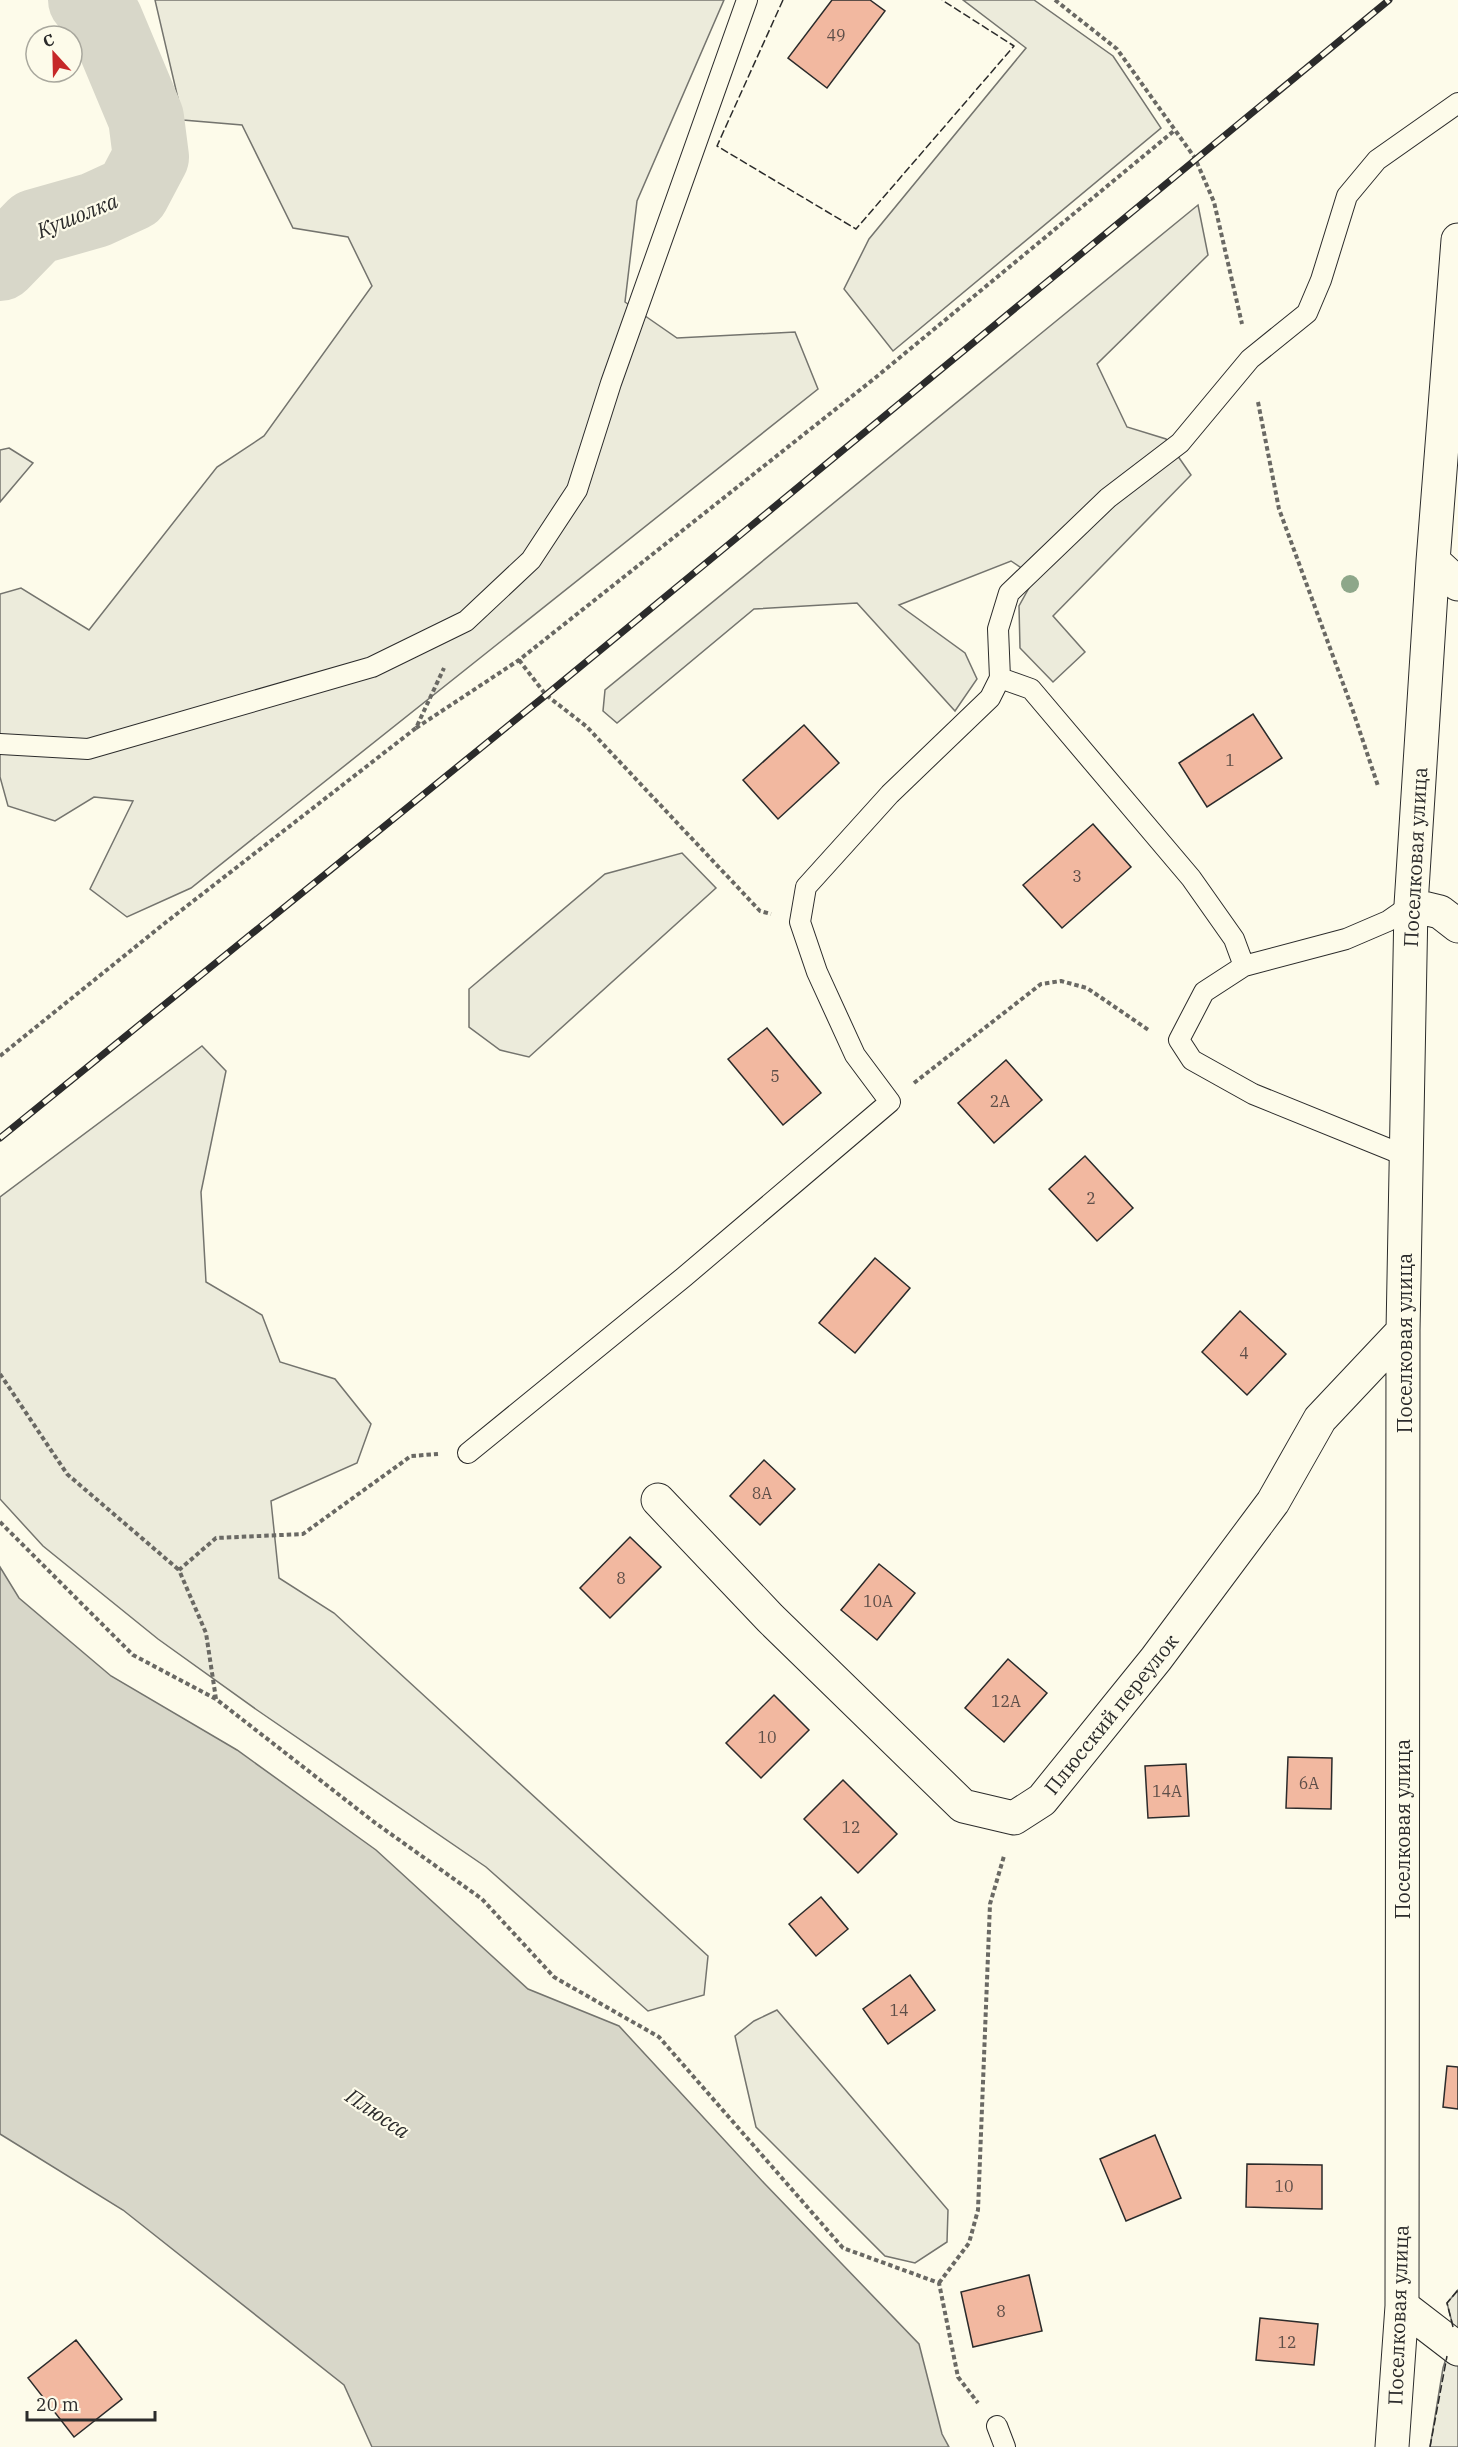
<svg xmlns="http://www.w3.org/2000/svg" width="1458" height="2447" font-family="'IBM Plex Serif',serif">
<rect width="100%" height="100%" fill="#fdfbea"/>
<path fill="#ecebdb" stroke="#74746e" stroke-width="1.5" d="M155 0H724L637 201 625 302 677 338 795 332 818 389 191 888 127 917 90 889 133 801 94 797 55 821 8 806 0 777V594L21 588 89 630 217 467 264 436 372 286 348 237 293 228 242 125 183 120Z
M963 0H1034L1113 56 1161 128 893 351 844 289 869 239 1026 48Z
M1198 205 1208 255 1097 364 1127 427 1166 439 1191 475 1053 616 1085 652 1053 682 1020 648 1019 606 1035 577 1011 561 899 605 965 653 977 679 955 711 857 603 754 609 617 723 603 711 605 690Z
M9 448 33 463 0 502V450Z
M682 853 716 888 529 1057 500 1050 469 1027V989L605 874Z
M202 1046 226 1071 201 1192 206 1282 262 1315 280 1362 335 1379 371 1424 357 1463 271 1501 279 1578 334 1613 708 1956 704 1995 648 2011 486 1867 257 1710 158 1639 43 1546 0 1499V1197Z
M777 2010 948 2210 947 2242 915 2263 885 2256 756 2127 735 2036 754 2021Z
M1458 2290V2447H1430L1443 2368 1451 2343 1453 2326 1447 2303Z"/>
<path fill="#d8d7c9" stroke="#74746e" stroke-width="1.5" d="M0 1567 19 1598 111 1676 237 1750 376 1850 528 1989 619 2026 764 2183 919 2344 942 2434 949 2447H372L344 2385 123 2210 0 2134Z"/>
<g fill="none" stroke-linecap="round" stroke-linejoin="round">
<path stroke="#d8d7c9" stroke-width="76" d="M0 263 35 227 95 210 132 193 151 157 146 118 105 20 86 0"/>
</g>
<path fill="#f2b8a0" stroke="#2b2b2b" stroke-width="1.5" d="M832 0H870L885 11 827 88 788 58Z
M1253 714 1282 758 1207 807 1179 763Z
M804 725 839 763 778 819 743 780Z
M1093 824 1131 867 1062 928 1023 885Z
M767 1028 821 1093 783 1125 728 1059Z
M1006 1060 1042 1100 994 1143 958 1103Z
M1085 1156 1133 1208 1097 1241 1049 1189Z
M875 1258 910 1288 855 1353 819 1323Z
M1240 1311 1286 1354 1247 1395 1202 1352Z
M764 1460 795 1489 760 1525 730 1496Z
M630 1537 661 1567 610 1618 580 1588Z
M879 1564 915 1593 877 1640 841 1610Z
M1008 1659 1047 1693 1004 1742 965 1708Z
M774 1695 809 1730 761 1778 726 1743Z
M1288 1757 1332 1758 1331 1809 1286 1808Z
M1186 1764 1189 1816 1148 1818 1145 1766Z
M843 1780 897 1834 858 1873 804 1819Z
M821 1897 848 1929 816 1956 789 1924Z
M910 1975 935 2010 888 2044 863 2009Z
M1447 2066 1458 2067V2109L1443 2107Z
M1155 2135 1181 2198 1126 2221 1100 2159Z
M1247 2164 1322 2165V2209L1246 2207Z
M1029 2275 1042 2331 973 2347 961 2292Z
M1260 2318 1318 2324 1314 2365 1256 2360Z
M76 2340 122 2399 74 2437 28 2378Z"/>
<g fill="none" stroke-linecap="round" stroke-linejoin="round">
<defs>
<path id="lane" d="M1000 678 1031 689 1191 878 1234 939 1244 966
M0 744 88 749 372 667 466 621 531 560 577 490 611 383 747 0
M1406 1156 1253 1094 1192 1060 1179 1040 1204 992 1244 966 1346 939 1388 921 1411 905
M468 1453 684 1277 890 1102 855 1055 817 972 800 922 806 887 890 794 990 698 1000 678 998 629 1009 593 1108 498 1180 443 1250 359 1307 313 1321 280 1347 196 1377 160 1458 103
M997 2426 1005 2447"/>
<path id="street" d="M1433 561 1458 584
M1411 905 1440 912 1458 926
M658 1500 770 1618 963 1806 1014 1818 1042 1800 1156 1659 1273 1502 1320 1419 1403 1331
M1402 2306 1458 2349
M1392 2447 1402 2306 1403 1331 1411 905 1433 561 1458 240"/>
</defs>
<use href="#lane" stroke="#2b2b2b" stroke-width="22"/>
<use href="#street" stroke="#2b2b2b" stroke-width="35"/>
<path stroke="#6a6964" stroke-width="4" stroke-dasharray="4.5 3" stroke-linecap="butt" d="M1055 0 1117 49 1195 158 1214 202 1242 324
M1258 402 1279 509 1352 708 1378 786
M519 660 546 695 586 726 760 911 771 914
M416 728 519 660 875 378 1175 130
M0 1056 165 923 416 728 444 668
M914 1083 1041 984 1061 981 1087 988 1150 1031
M0 1374 67 1474 179 1570
M0 1522 133 1655 216 1699 374 1822 482 1899 554 1977 659 2037 843 2248 939 2283 958 2377 978 2403
M216 1699 206 1633 179 1570 216 1538 303 1534 411 1456 438 1454
M939 2283 969 2243 978 2210 990 1904 1004 1856"/>
<use href="#lane" stroke="#fdfbea" stroke-width="20"/>
<use href="#street" stroke="#fdfbea" stroke-width="33"/>
<defs>
<path id="rail" d="M0 1138 546 695 1389 0"/>
</defs>
<use href="#rail" stroke="#2b2b2b" stroke-width="7"/>
<use href="#rail" stroke="#fdfbea" stroke-width="4.5" stroke-dasharray="14" stroke-linecap="butt"/>
<path stroke="#2b2b2b" stroke-width="1.5" stroke-dasharray="8 3" stroke-linecap="butt" d="M783 0 717 146 856 229 1014 46 942 0
M1453 2327 1447 2303 1458 2290
M1430 2447 1447 2356"/>
</g>
<circle fill="#8ea78a" cx="1350" cy="584" r="9"/>
<g text-anchor="middle" dominant-baseline="central" stroke-width="4.5" stroke-linejoin="round" paint-order="stroke">
<g font-size="16" fill="#5d4e48">
<text x="836" y="35">49</text>
<text x="1230" y="760">1</text>
<text x="1077" y="876">3</text>
<text x="775" y="1076">5</text>
<text x="1000" y="1101">2А</text>
<text x="1091" y="1198">2</text>
<text x="1244" y="1353">4</text>
<text x="762" y="1493">8А</text>
<text x="621" y="1578">8</text>
<text x="878" y="1601">10А</text>
<text x="1006" y="1701">12А</text>
<text x="767" y="1737">10</text>
<text x="1309" y="1783">6А</text>
<text x="1167" y="1791">14А</text>
<text x="851" y="1827">12</text>
<text x="899" y="2010">14</text>
<text x="1284" y="2186">10</text>
<text x="1001" y="2311">8</text>
<text x="1287" y="2342">12</text>
</g>
<g font-size="20" fill="#2b2b2b" stroke="#fdfbea">
<text transform="translate(1415 857) rotate(-87)">Поселковая улица</text>
<text transform="translate(1404 1343) rotate(-90)">Поселковая улица</text>
<text transform="translate(1111 1714) rotate(-51)">Плюсский переулок</text>
<text transform="translate(1402 1829) rotate(-90)">Поселковая улица</text>
<text transform="translate(1398 2315) rotate(-88)">Поселковая улица</text>
</g>
<g font-size="21" font-style="italic" fill="#2b2b2b" stroke="#fdfbea">
<text transform="translate(77 215) rotate(-22)">Кушолка</text>
<text transform="translate(378 2113) rotate(34)">Плюсса</text>
</g>
</g>
<g transform="translate(54 54) rotate(338)"><circle r="28" fill="#fdfbea" stroke="#a9a89e" stroke-width="1.5"/>
<path d="M0-4.5L10 22L0 15L-10 22Z" fill="#c62828"/>
<text y="-9" font-size="16" font-weight="bold" text-anchor="middle" fill="#2b2b2b">С</text>
</g>
<path d="M27 2411v9h128v-9" fill="none" stroke="#2b2b2b" stroke-width="3"/>
<text x="36" y="2411" font-size="18" fill="#2b2b2b" stroke="#fdfbea" stroke-width="4.5" paint-order="stroke">20 m</text>
</svg>
